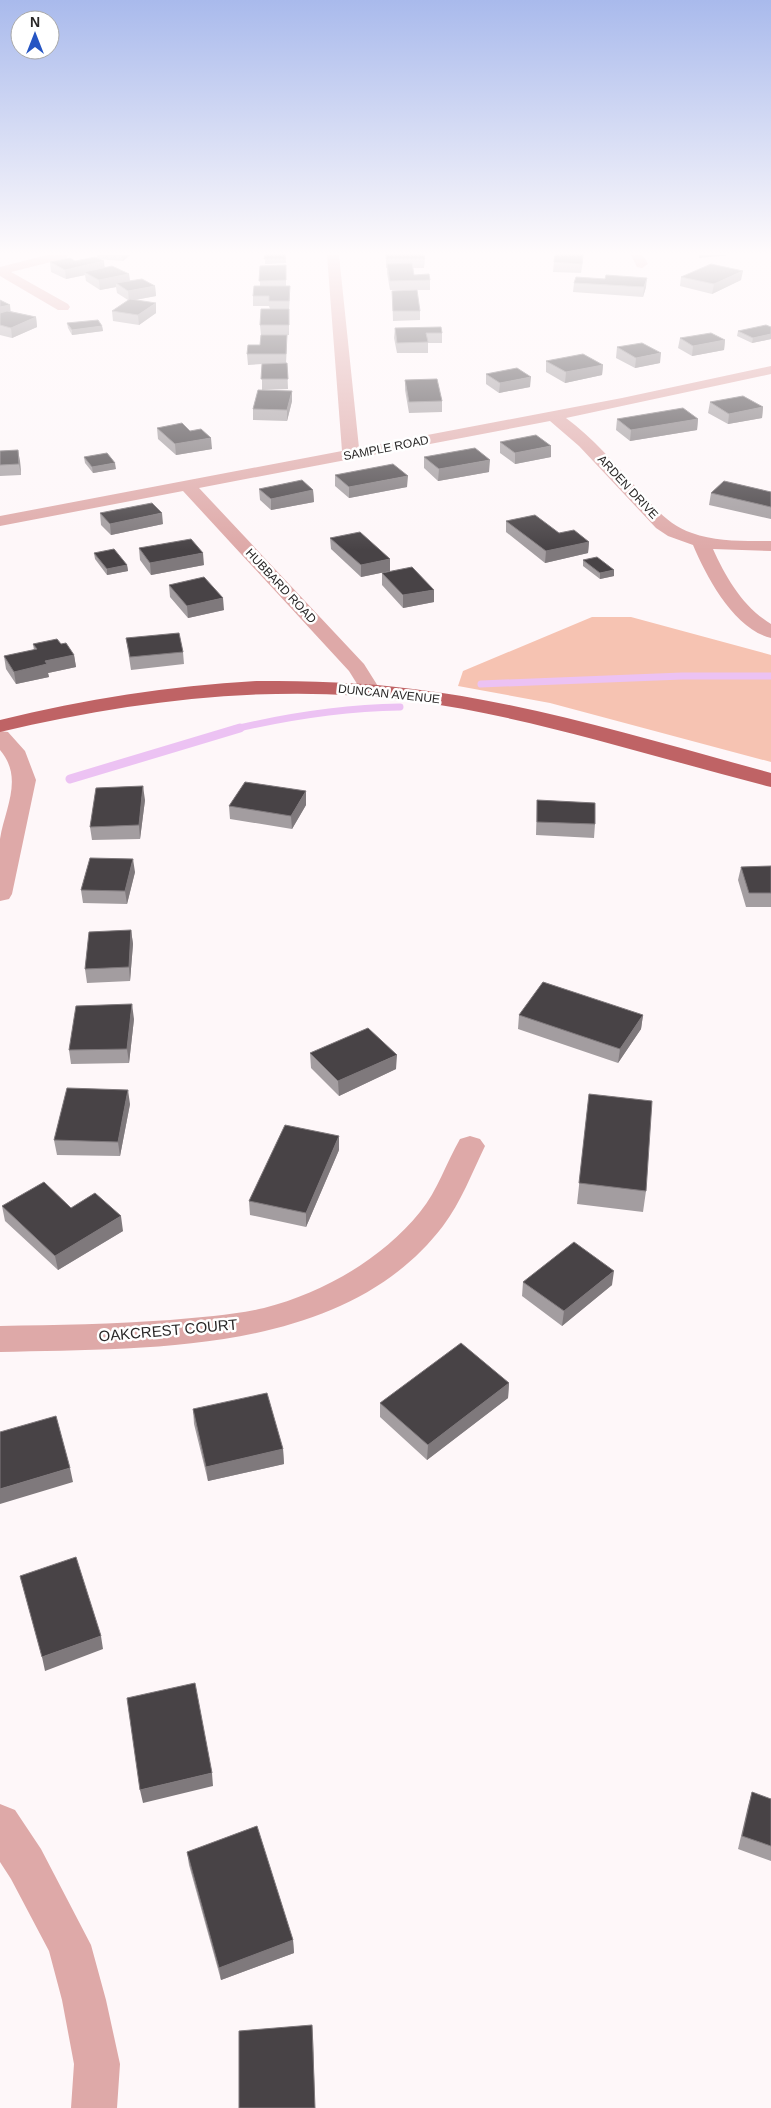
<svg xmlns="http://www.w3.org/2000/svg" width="771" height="2108" font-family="Helvetica,sans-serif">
<rect width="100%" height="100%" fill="#fef7f9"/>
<path fill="#f6c3b2" d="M592 617H631L771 655V762L550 703 458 686 463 671Z"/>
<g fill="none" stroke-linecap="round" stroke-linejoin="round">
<path stroke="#ecc2f3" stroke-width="7" d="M481 684 682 676H771
M235 729C290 716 343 708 400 707"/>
<path stroke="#ecc2f3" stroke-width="9" d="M70 779 240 728"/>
<path fill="#dea9a8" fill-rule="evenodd" d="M47 255H68L67 258 11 272 68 304 70 307 68 310H58L0 276V267Z
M327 255H339L359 448 622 398 771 366V374L566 418C593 438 615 464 637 488 653 506 668 525 692 533 716 542 745 541 771 541V551L713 549C726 578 743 607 771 624V638C734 629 707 578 693 545L668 536 656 528 579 446 550 421 199 488 364 664 381 691 378 695 371 697 364 695 349 671 183 491 0 526V516L342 451Z
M631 255H643L648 264 642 268 637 267Z
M0 731 8 732 25 751 36 780 12 894 9 899 0 901C0 881 0 859 0 839 5 808 24 778 0 750Z
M470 1136 480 1139 485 1146C472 1173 461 1202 443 1226 344 1356 147 1348 0 1352V1326C57 1325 114 1324 170 1320 202 1317 234 1315 264 1308 323 1293 382 1259 420 1212 438 1190 446 1163 460 1139Z
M0 1804 15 1810 41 1849 91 1945 106 2000 120 2064 117 2108H71L74 2064 62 2000 49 1951 11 1879 0 1862Z"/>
<path fill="#bf6365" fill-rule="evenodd" d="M258 681C310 681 362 682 413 689 535 704 653 741 771 773V787C652 757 536 718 414 701 275 683 136 700 0 732V720C86 699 170 686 258 681Z"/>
</g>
<path fill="#a39da0" d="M97 255H130L123 261 98 259 105 267 129 274 130 281 155 286 156 296 135 300 156 313 139 325 113 321 112 311 128 300 117 293 116 287 100 290 86 281 85 275 66 279 51 272 50 262 75 261 97 258Z
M265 255H286V263L265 264Z
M386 255 425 259 424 268H413L414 275 430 280V290H390L387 273V268H386Z
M583 261 581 273 553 272 554 262Z
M286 265V286H290V295L289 311V335H276L287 345 286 363H287L288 389 262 390V364L248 365 247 354 260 345 261 335 260 325 270 309 269 306H253V296L260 286V266Z
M681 277 741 280 712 294 680 286Z
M574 283 646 287 643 297 573 292Z
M392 291 420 311V320L393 321Z
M0 300 10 305V311L36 317 37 327 12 338 0 335Z
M67 323 102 326 103 331 72 335 68 328Z
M771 327V339L752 343 737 336 738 331Z
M395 328 442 333V343H428V353H397L394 338Z
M680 338 725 340 724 350 692 356 678 348Z
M617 347 660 363 635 368 616 358Z
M546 361 603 365 602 375 565 383 546 372Z
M486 374 530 387 499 393 486 384Z
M405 380 442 401V412L409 413 405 390Z
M292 391V401L287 421 253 420V409Z
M710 402 763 407 762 418 728 424 708 413Z
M617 419H698L697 430 630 441 616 430Z
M157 428 190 431 212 449 176 455 158 439Z
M500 442 551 457 515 464 500 453Z
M0 451 20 461 21 475 0 476Z
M84 457 116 469 93 473 85 463Z
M424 457 489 472 438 481 424 468Z
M335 475 407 487 349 498 335 486Z
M259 489 313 490 314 502 271 510 260 500Z
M771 492V519L709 505 711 493Z
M100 513 163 524 111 535 101 525Z
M506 521 559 533 589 542 588 553 545 563 506 532Z
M330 538 390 571 361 577 331 549Z
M139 548 204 565 151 575 140 560Z
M94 553 127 565 128 571 107 575 95 559Z
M583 560 614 576 600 579 583 566Z
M382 573 434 602 403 608 382 585Z
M169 585 224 610 188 618 170 597Z
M126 638 183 652 184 664 131 670Z
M33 644H61L74 655 76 667 48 673 49 677 16 684 6 669 4 656 34 650Z
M145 800 140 839 92 840 90 827Z
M537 800 595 824 594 838 536 835Z
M306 805 292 829 230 819 229 806Z
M771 866V907H746L738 880 741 867Z
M135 872 127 904 83 903 81 890Z
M131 930 133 944 130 981 87 983 85 969Z
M519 1015H643L641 1029 618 1063 518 1029Z
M134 1019 129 1063 71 1064 69 1050Z
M310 1053 396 1069 339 1096 311 1068Z
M589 1094 646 1191 643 1212 577 1204Z
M130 1104 120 1156 57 1155 54 1140Z
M339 1150 306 1227 250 1215 249 1201Z
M2 1206 71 1208 123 1231 58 1270 5 1221Z
M523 1282 612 1285 562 1326 522 1296Z
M509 1383 508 1398 427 1460 380 1417V1403Z
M193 1409 283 1449 284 1464 208 1481 194 1424Z
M752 1792 771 1799V1861L738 1849 748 1806Z
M187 1852 293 1940 294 1953 221 1980 189 1865Z"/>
<path fill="#7f797c" d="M123 255H130L123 261 122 256Z
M699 255H730L699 258Z
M104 261 105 271 84 272 85 275 66 279 65 270Z
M743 271 741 280 712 294 714 284Z
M129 274 130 284 116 283V287L100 290 99 280Z
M647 278 646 287 643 297 644 287Z
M155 286 156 296 129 301 128 291Z
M156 303V313L139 325 138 315Z
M10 305 11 315 0 318V307Z
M36 317 37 327 12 338 11 328Z
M102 326 103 331 72 335V330Z
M771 334V339L752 343 753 338Z
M725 340 724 350 692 356 693 346Z
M661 353 660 363 635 368 636 358Z
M603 365 602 375 565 383 566 372Z
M531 377 530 387 499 393 500 383Z
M292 391V401L287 421V410Z
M763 407 762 418 728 424 729 414Z
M698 419 697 430 630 441 631 430Z
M211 438 212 449 176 455 175 444Z
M551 446V457L515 464V453Z
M18 450 20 461 21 475 19 464Z
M490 460 489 472 438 481 439 469Z
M115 463 116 469 93 473 92 467Z
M408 476 407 487 349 498V487Z
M313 490 314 502 271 510V499Z
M162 513 163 524 111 535 110 524Z
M589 542 588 553 545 563 546 551Z
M203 553 204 565 151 575 150 563Z
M390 559V571L361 577V565Z
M127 565 128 571 107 575V569Z
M614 570V576L600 579V573Z
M434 590V602L403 608V595Z
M223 598 224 610 188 618 187 606Z
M74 655 76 667 48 673 49 677 16 684 14 672 45 661Z
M143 786 145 800 140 839 139 825Z
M306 791V805L292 829 291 816Z
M133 859 135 872 127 904 125 891Z
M131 930 133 944 130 981 129 967Z
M132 1004 134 1019 129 1063 127 1049Z
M643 1015 641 1029 618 1063 620 1049Z
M397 1055 396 1069 339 1096 338 1081Z
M128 1090 130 1104 120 1156 118 1142Z
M339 1136V1150L306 1227V1213Z
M121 1216 123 1231 58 1270 55 1256Z
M614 1271 612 1285 562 1326 564 1311Z
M509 1383 508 1398 427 1460 428 1445Z
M283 1449 284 1464 208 1481 206 1467Z
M70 1468 73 1482 0 1504V1489Z
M101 1636 103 1649 45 1671 42 1657Z
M212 1773 213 1786 143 1803 140 1790Z
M293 1940 294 1953 221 1980 219 1968Z
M312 2025 313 2037 315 2108Z"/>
<path fill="#484346" stroke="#7f797c" d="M265 255H285V259H264Z
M386 255H424L425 259H386Z
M555 255H583L582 264 554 262Z
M95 257 104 261 65 270 50 262 70 258 75 261Z
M412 263 414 275 429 274 430 280 390 281 387 264Z
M711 264 743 271 714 284 681 277Z
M286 265V280L259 281 260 266Z
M112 266 129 274 99 280 84 272Z
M606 275 647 278 644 287 574 283 576 277 605 279Z
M142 279 155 286 128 291 116 283Z
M254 286H290L289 301H269V296H253Z
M417 290 420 311H393L392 291Z
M130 299 156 303 138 315 112 311Z
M0 300 10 305 0 307Z
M261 309H289V325H260Z
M7 311 36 317 11 328 0 325V313Z
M98 320 102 326 72 330 67 323Z
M766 325 771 327V334L753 338 738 331Z
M441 327 442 333H426L428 342 397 343 395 328Z
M711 333 725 340 693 346 680 338Z
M261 335H287L286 354H247L248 345H260Z
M642 343 661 353 636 358 617 347Z
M583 354 603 365 566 372 546 361Z
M287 363 288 379H261L262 364Z
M517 368 531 377 500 383 486 374Z
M437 379 442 401 409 402 405 380Z
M258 390 292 391 287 410 253 409Z
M743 396 763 407 729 414 710 402Z
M683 408 698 419 631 430 617 419Z
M182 423 190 431 201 429 211 438 175 444 157 428Z
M536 435 551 446 515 453 500 442Z
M475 448 490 460 439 469 424 457Z
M18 450 19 464 0 465V451Z
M107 453 115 463 92 467 84 457Z
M393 464 408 476 349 487 335 475Z
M302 480 313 490 271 499 259 489Z
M724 481 771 492V507L711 493Z
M152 503 162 513 110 524 100 513Z
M535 515 559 533 574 530 589 542 546 551 506 521Z
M360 532 390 559 361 565 330 538Z
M191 539 203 553 150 563 139 548Z
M114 549 127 565 107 569 94 553Z
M597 557 614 570 600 573 583 560Z
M412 567 434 590 403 595 382 573Z
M204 577 223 598 187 606 169 585Z
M179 633 183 652 130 657 126 638Z
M57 639 61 644 66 643 74 655 45 661 47 664 14 672 4 656 37 649 33 644Z
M245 782 306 791 291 816 229 806Z
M143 786 139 825 90 827 96 788Z
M537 800 595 803V824L537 822Z
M90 858 133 859 125 891 81 890Z
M771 866V893H749L741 867Z
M131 930 129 967 85 969 89 932Z
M543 982 643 1015 620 1049 519 1015Z
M132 1004 127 1049 69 1050 76 1006Z
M368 1028 397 1055 338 1081 310 1053Z
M67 1088 128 1090 118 1142 54 1140Z
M589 1094 652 1101 646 1191 579 1183Z
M285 1125 339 1136 306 1213 249 1201Z
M44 1182 71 1208 95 1193 121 1216 55 1256 2 1206Z
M574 1242 614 1271 564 1311 523 1282Z
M461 1343 509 1383 428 1445 380 1403Z
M267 1393 283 1449 206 1467 193 1409Z
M56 1416 70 1468 0 1489V1432Z
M76 1557 101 1636 42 1657 20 1576Z
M195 1683 212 1773 140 1790 127 1698Z
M752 1792 771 1799V1846L742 1836Z
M257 1826 293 1940 219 1968 187 1852Z
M312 2025 315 2108H239V2031Z"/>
<linearGradient id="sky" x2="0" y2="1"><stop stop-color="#a9baec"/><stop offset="0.46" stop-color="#fffbfc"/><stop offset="1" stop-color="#fffbfc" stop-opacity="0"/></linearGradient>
<rect width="771" height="550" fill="url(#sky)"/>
<g text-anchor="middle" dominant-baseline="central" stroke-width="5" stroke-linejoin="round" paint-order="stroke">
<g font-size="12" fill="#292727" stroke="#fff">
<text transform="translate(386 448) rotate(-11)">SAMPLE ROAD</text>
<text transform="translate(628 487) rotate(47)">ARDEN DRIVE</text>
<text transform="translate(281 586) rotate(47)">HUBBARD ROAD</text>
<text transform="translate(389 694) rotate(6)">DUNCAN AVENUE</text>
</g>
<g font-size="15" fill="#292727" stroke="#fff">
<text transform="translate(168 1330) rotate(-5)">OAKCREST COURT</text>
</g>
</g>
<g transform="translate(35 35)"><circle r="24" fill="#ffffff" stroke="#a9a9a9"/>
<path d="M0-4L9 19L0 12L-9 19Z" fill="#2555c3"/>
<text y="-8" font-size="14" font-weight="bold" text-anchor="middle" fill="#292727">N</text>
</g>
</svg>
